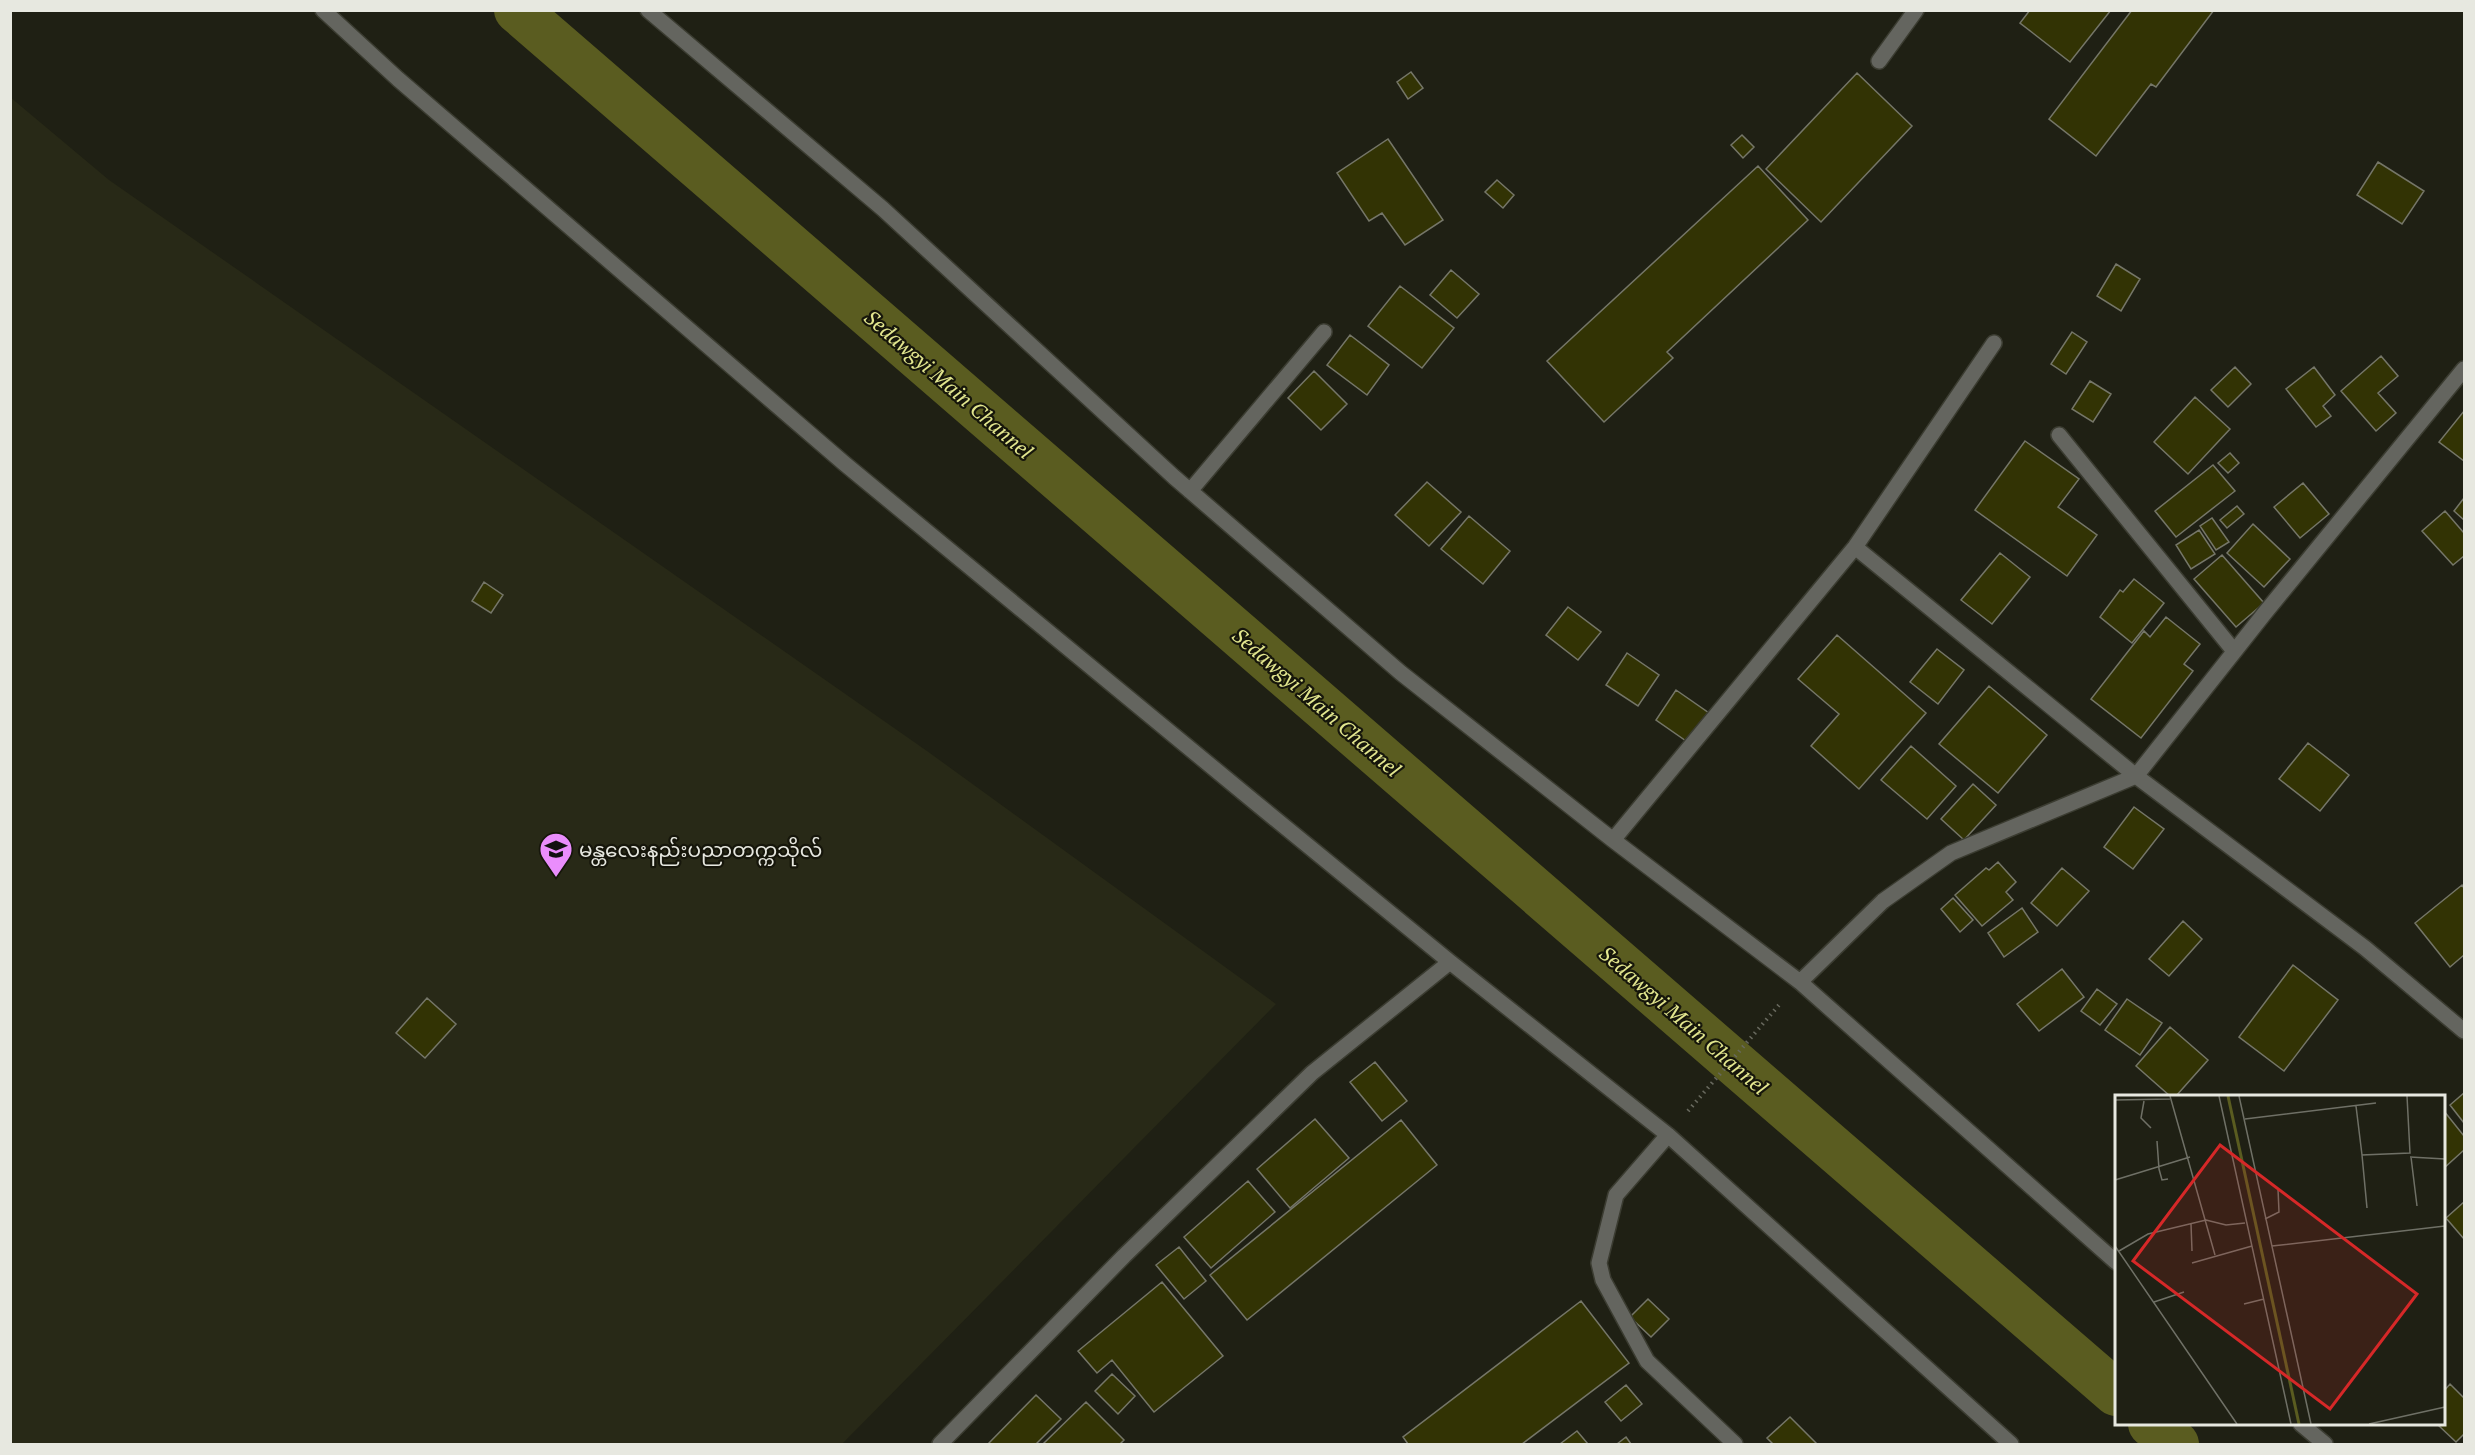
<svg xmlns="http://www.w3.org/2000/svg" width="2475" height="1455" font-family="'PT Serif','Noto Sans Myanmar',serif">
<rect width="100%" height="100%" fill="#1f2014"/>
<path fill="#282917" d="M10 97 109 180 927 751 1276 1004 842 1444H11Z"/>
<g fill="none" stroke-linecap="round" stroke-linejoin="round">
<path stroke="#5a5c20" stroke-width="46" d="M517 10 2116 1393
M2151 1424 2176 1444"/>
</g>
<path fill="#323304" stroke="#757668" stroke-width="1.5" d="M2030 10H2111L2070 62 2020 23Z
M2132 10H2214L2156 87 2151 84 2096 156 2049 119Z
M1411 72 1423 88 1408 99 1397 82Z
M1857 73 1912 126 1821 222 1766 169Z
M1742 135 1754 147 1743 158 1731 145Z
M1388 139 1443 220 1405 245 1382 213 1369 221 1337 173Z
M2378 162 2424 191 2402 224 2357 195Z
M1758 166 1808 220 1667 352 1673 358 1604 422 1547 361Z
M1497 180 1514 195 1503 208 1485 192Z
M2116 264 2140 279 2121 311 2097 296Z
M1451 270 1479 294 1457 318 1430 295Z
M1400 286 1454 328 1422 368 1368 326Z
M2072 332 2087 342 2066 374 2051 364Z
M1350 335 1389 365 1367 395 1327 365Z
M2381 356 2398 376 2378 393 2396 413 2376 431 2341 391Z
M2235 367 2251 384 2228 407 2211 390Z
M2314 367 2335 395 2323 406 2331 416 2316 427 2286 389Z
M1314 371 1347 404 1321 430 1288 398Z
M2090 381 2111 394 2093 422 2072 409Z
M2195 397 2230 429 2188 474 2154 442Z
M2464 411V461L2439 442Z
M2025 441 2079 479 2058 507 2097 535 2067 576 1975 510Z
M2230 453 2239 463 2228 473 2218 463Z
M2213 465 2235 491 2176 537 2155 511Z
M1427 482 1461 512 1429 546 1395 515Z
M2303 483 2329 514 2300 538 2274 507Z
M2464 498V520L2454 511Z
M2237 506 2244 514 2227 528 2220 520Z
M2445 511 2464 533V556L2453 565 2422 531Z
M1469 516 1510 551 1483 584 1441 549Z
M2212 518 2229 542 2216 550 2200 526Z
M2253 524 2290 559 2264 587 2227 553Z
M2199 530 2215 554 2191 569 2176 545Z
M2000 553 2030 577 1992 624 1961 600Z
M2222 555 2264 603 2236 627 2194 579Z
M2134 579 2164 603 2132 643 2100 617 2120 590 2123 592Z
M484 582 503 595 491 613 472 601Z
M1568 607 1601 632 1578 660 1546 635Z
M2166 617 2200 644 2184 664 2193 671 2141 738 2091 699 2144 631 2150 637Z
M1837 635 1926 713 1859 789 1811 746 1839 714 1798 679Z
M1937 649 1964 670 1938 704 1910 682Z
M1627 653 1659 675 1638 706 1606 685Z
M1989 686 2047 735 1998 793 1939 744Z
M1676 690 1709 713 1689 743 1656 720Z
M2308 743 2349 775 2320 811 2279 779Z
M1911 746 1956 786 1927 819 1881 780Z
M1973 784 1996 805 1964 840 1941 819Z
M2134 807 2164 829 2133 869 2104 847Z
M1998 862 2016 882 2006 892 2013 900 1982 926 1955 895 1986 868 1989 870Z
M2062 868 2089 891 2057 926 2031 903Z
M2462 885 2464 888V955L2450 967 2415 923Z
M1953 898 1973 920 1960 932 1941 909Z
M2022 908 2038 932 2004 957 1988 933Z
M2183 921 2202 939 2169 976 2149 959Z
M2293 965 2338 1000 2284 1071 2239 1037Z
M2062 969 2084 997 2039 1031 2017 1004Z
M2097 989 2117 1004 2100 1025 2081 1011Z
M427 998 456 1024 425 1058 396 1033Z
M2127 999 2162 1023 2140 1055 2105 1030Z
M2170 1027 2208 1060 2176 1096H2170L2136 1066Z
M1375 1062 1407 1101 1382 1121 1350 1082Z
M2464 1093V1123L2450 1105Z
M2444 1111 2464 1136V1150L2444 1168Z
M1315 1119 1349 1158 1290 1208 1257 1169Z
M1401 1120 1437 1165 1247 1320 1210 1275Z
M1248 1181 1275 1212 1211 1268 1184 1237Z
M2464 1202V1239L2446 1218Z
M1179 1247 1206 1281 1184 1299 1156 1265Z
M1162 1282 1223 1356 1154 1412 1112 1360 1097 1373 1078 1351Z
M1648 1299 1669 1319 1651 1337 1630 1317Z
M1581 1301 1629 1363 1522 1444H1408L1403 1437Z
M1112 1374 1135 1396 1118 1414 1095 1391Z
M2450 1384 2464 1398V1434L2456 1442 2437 1424H2444V1391Z
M1626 1385 1642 1404 1621 1421 1605 1402Z
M1036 1395 1061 1419 1036 1444H988Z
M1086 1402 1124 1440 1120 1444H1043Z
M1790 1417 1817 1444H1773L1767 1438Z
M1577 1431 1588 1444H1560Z
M1626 1437 1631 1444H1617Z"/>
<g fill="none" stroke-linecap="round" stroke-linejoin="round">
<defs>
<path id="minor" d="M323 10 398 79 845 464 1257 804 1450 962 1668 1135 2011 1444
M648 10 883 209 1174 477 1401 673 1613 840 1800 982 2116 1262
M1879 61 1916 10
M2059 435 2234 651
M1190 491 1324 332
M1855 547 2136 776 2365 948 2464 1031
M1613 840 1855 547 1994 343
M1800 982 1883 901 1951 853 2136 776 2264 614 2464 369
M1668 1135 1616 1195 1599 1263 1603 1280 1647 1361 1735 1444
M2301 1424 2325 1444
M940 1444 1124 1256 1312 1073 1450 962"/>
</defs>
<use href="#minor" stroke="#3b3c31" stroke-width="18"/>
<path stroke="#68695e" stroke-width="4" stroke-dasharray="1.5 4.5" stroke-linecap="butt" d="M1688 1111 1779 1005"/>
<use href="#minor" stroke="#64655f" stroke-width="15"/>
</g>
<defs>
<symbol id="university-pin" viewBox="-11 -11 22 30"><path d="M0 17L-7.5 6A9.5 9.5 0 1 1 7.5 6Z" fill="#ea8dfc" stroke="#16160b"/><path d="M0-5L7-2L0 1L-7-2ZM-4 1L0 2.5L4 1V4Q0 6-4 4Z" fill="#111"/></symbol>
</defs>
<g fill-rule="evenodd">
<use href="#university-pin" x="537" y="830" width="38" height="52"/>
</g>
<g text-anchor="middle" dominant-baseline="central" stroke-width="4.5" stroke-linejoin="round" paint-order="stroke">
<g font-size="20" fill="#e7e8e0" stroke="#16160b" text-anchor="start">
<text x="579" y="849">မန္တလေးနည်းပညာတက္ကသိုလ်</text>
</g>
<g font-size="21" font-style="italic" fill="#e2e68e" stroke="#16160b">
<text transform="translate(949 384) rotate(41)">Sedawgyi Main Channel</text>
<text transform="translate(1317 702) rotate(41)">Sedawgyi Main Channel</text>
<text transform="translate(1684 1020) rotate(41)">Sedawgyi Main Channel</text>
</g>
</g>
<g transform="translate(2115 1095)">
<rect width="330" height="330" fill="#1f2014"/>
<path fill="none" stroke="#5a5c20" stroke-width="3" d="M113 1 184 329"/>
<path fill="none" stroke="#6f7066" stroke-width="1.5" d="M55 1 100 160M104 1 176 329M124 1 196 329M0 5 55 4M29 6 26 23 36 33M241 11 247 60M130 24 261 8M0 25V5M42 46 44 74 47 85 53 84M295 62 330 64M296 62 302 111M0 85 75 62M252 113 247 60 295 58 292 1M150 124 164 117 163 94M76 129 77 156M0 151 122 329M157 151 330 131M4 156 33 139 91 125 111 130 130 128M77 168 137 151M39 207 69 197M129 209 149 204M254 329 330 312"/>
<path fill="#d62828" fill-opacity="0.15" stroke="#d62828" stroke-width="3" d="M105 50 302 199 215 314 18 166Z"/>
<rect width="330" height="330" fill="none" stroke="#e7e8e0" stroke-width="3"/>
</g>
<rect width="2475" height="1455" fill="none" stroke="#e7e8e0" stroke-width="24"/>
</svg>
